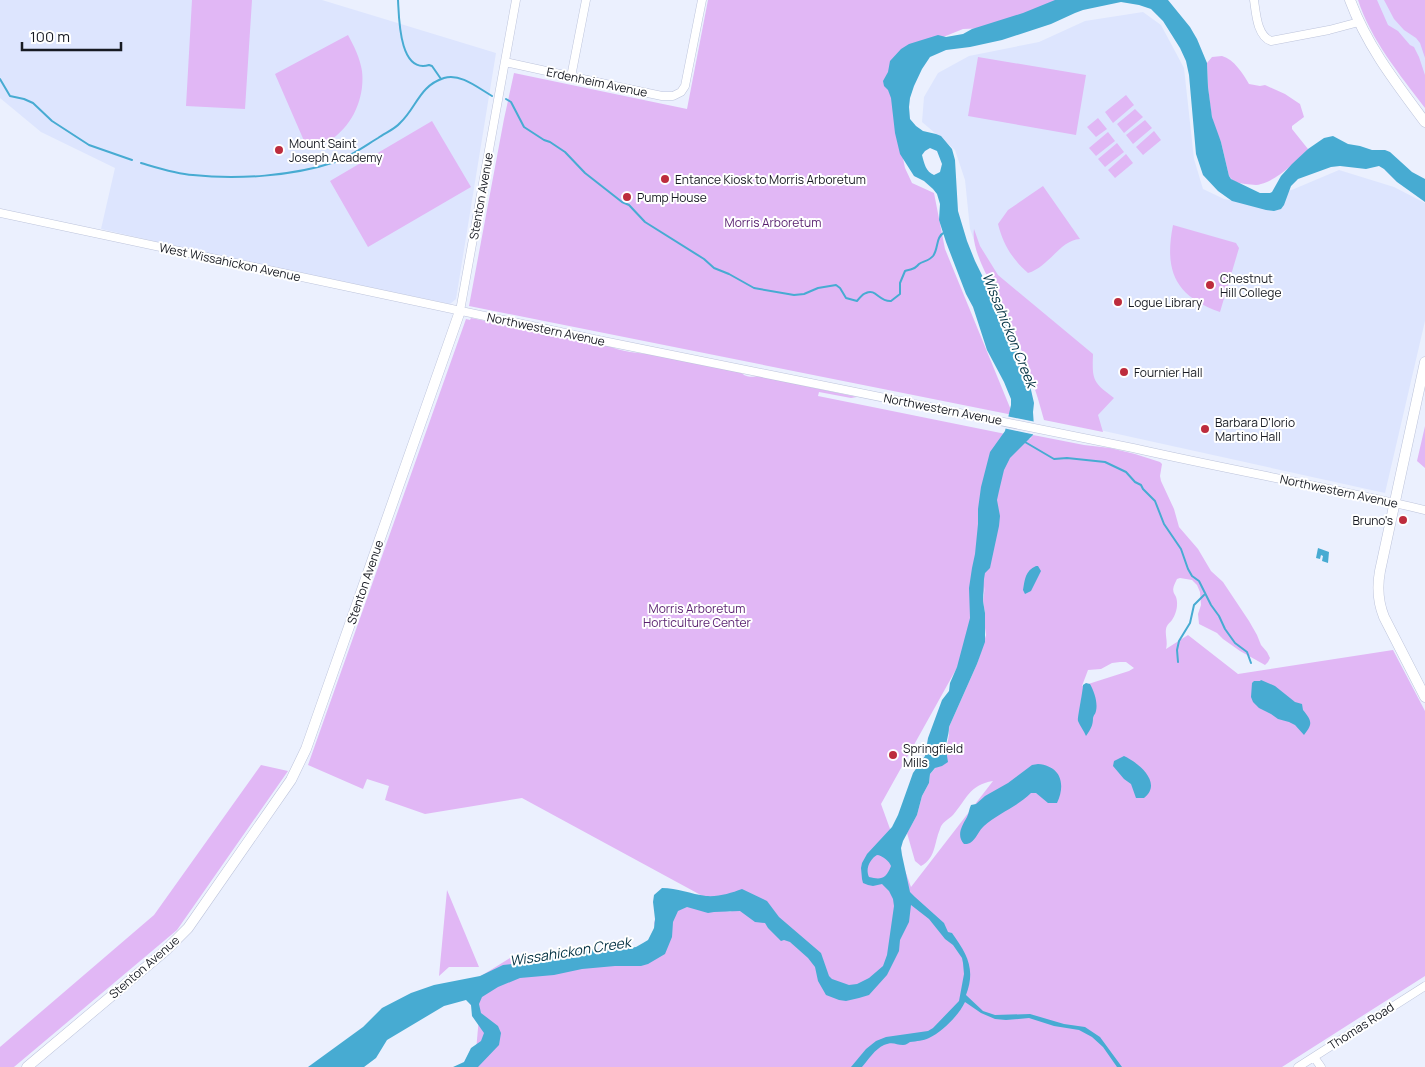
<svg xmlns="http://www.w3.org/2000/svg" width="1425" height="1067" font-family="Manrope,sans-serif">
<rect width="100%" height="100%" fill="#ebf0fe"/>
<path fill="#dde5fe" d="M0 0H322L496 53 456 299 450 304 214 255 101 229 115 168 41 132 0 98Z
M1362 0H1425V103Z
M1143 12 1161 25 1184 68 1194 159 1203 189 1224 199 1252 204 1294 189 1339 170 1394 187 1425 203V321L1385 493 1045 418 1012 320 978 251 970 229 965 180 955 150 922 122 924 97 938 73 969 56 1039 42 1085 21Z"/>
<path fill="#e1b7f5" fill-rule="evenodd" d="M192 0H252L245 109 186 106Z
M708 0H1066L1011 27 963 29 926 44 898 134 905 168 912 183 934 193 945 249 1013 415 469 306 504 119 514 73 687 109Z
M1358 0H1377L1388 25 1398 31 1410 45 1414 47 1419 57 1425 75V108C1400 75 1371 40 1358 0Z
M1384 0H1425V58L1420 43 1416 38 1404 30 1394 19Z
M348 35C354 46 360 58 362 71 365 97 353 126 329 141 323 145 315 147 308 150L275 74Z
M1222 56C1234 59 1243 74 1249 84L1260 86 1265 85 1285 94 1300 104 1304 117 1292 126V129L1308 149C1297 161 1277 180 1261 184 1256 186 1251 184 1245 184 1238 183 1233 182 1229 176L1221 142 1214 127 1211 112 1208 87 1207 63 1212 57Z
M978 57 1086 75 1076 135 968 116Z
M1126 95 1134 105 1113 123 1105 112Z
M1135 109 1143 117 1124 133 1117 124Z
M1098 118 1107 129 1096 137 1087 127Z
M1145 120 1152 128 1133 144 1126 135Z
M432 121 471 187 368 247 330 181Z
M1154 131 1161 140 1143 155 1136 147Z
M1108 132 1115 141 1096 156 1089 148Z
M1117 143 1124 152 1105 167 1098 159Z
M1126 154 1133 163 1115 178 1108 170Z
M1043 186 1080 239C1060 240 1049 267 1028 273 1012 259 1003 244 998 224L1008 210Z
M1173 225 1236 243 1239 248 1220 312C1175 296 1164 271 1173 225Z
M974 229 980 246 998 275 1093 354C1092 381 1093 382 1114 398L1098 415 1103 432 1044 420C1035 386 1023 353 1010 321 1000 296 970 255 974 229Z
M471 318 606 345C621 352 639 353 655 355 684 359 712 366 740 372 747 378 751 377 759 376L857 397 851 398 819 392 818 396 1030 439 1033 435 1084 445 1110 448 1135 454 1160 462 1162 464 1160 476 1161 481 1174 509 1179 527 1198 549 1211 571 1223 582 1249 621 1257 635 1261 645 1267 652 1270 658 1268 662 1265 665 1240 651 1223 639 1217 633 1199 624 1198 614 1201 605 1200 592 1197 585 1192 580 1180 578 1177 579C1168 596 1178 591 1177 605 1177 609 1175 616 1172 620 1170 623 1167 624 1166 629 1165 636 1168 642 1166 649L1188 635 1238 674 1393 650 1425 711V976L1282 1067H460L476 1051 479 1017 460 989 510 958 647 959 660 942 654 923 662 901 732 912 522 798 425 814 385 800 389 786 367 779 363 789 308 765 466 319 470 320ZM985 586 983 601 985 613V628L986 635 977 664 949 727C950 736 946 745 947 755L930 774 929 783 922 796 917 815 907 833 915 861 921 866C936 858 934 843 940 829 942 822 948 820 953 815 967 799 969 785 993 781L911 887 881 804 973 639ZM1120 662H1126L1134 668 1129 671 1082 686 1088 670 1101 669 1112 663Z
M1425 426V468L1417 461Z
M261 765 288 771 177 930 14 1067H0V1047L154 915Z
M447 890 479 967H449L439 976Z"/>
<path fill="#47abd2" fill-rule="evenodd" d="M1055 0H1168L1190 27 1197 39 1207 63 1208 87 1212 117 1221 142 1229 176 1231 179 1260 193H1270L1272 192 1281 176 1292 164 1308 149 1324 138 1333 136 1348 144 1360 146 1372 150H1385L1390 152 1412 172 1425 179V202L1397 182 1384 169 1379 166 1366 169 1340 166 1331 167 1298 179 1291 186 1284 205 1281 209 1274 211 1266 210 1232 201 1218 191 1203 175 1196 154 1189 75 1186 61 1180 48 1163 21 1151 9 1139 5 1121 2 1083 10 1075 13 1051 24 1002 40 970 47 946 50 930 57 922 69 914 86 910 98 909 107 910 119 916 126 923 131 936 134 941 136 952 149 955 160 958 211 967 241 975 261 1014 340 1021 364 1022 371 1029 381 1034 403 1033 412 1034 427 1033 435 1010 458 1004 470 999 491 997 500 1000 516 999 526 990 568 985 573 984 579 983 601 985 613V642L977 664 949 727C949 732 948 735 947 740 945 747 947 755 948 762L942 766 935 768 930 774 929 783 922 796 917 815 903 841 901 848 902 855 910 892 915 897 944 923 948 932 952 933C967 954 976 969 966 995L983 1011 995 1015 1030 1014 1064 1024 1085 1027 1100 1037 1122 1067H1117L1103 1047 1092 1037 1079 1030 1054 1026 1029 1018 1006 1020 995 1019 981 1013 965 1002C959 1015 942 1032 929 1038 923 1041 917 1041 910 1042 908 1043 906 1045 903 1045 896 1045 893 1041 884 1045 875 1049 868 1060 862 1067H851L866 1049 876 1041 886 1037 928 1031 933 1028 959 1001 964 974 963 963 962 958 953 945 945 939 929 919 911 905 909 922 900 940 899 951 887 975 869 995 859 998 846 1001 839 1000 826 995 818 981 815 967 808 958 790 942 784 940 781 941 768 928 765 923 755 922 740 911 714 912 708 913 687 907 678 911 673 922 672 937 665 954 648 964 641 966H615L582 969 554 975 520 978 498 987 482 997 479 1004 481 1013 498 1026 501 1033 499 1045 478 1067H453L464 1062 471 1048 481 1041 484 1033 472 1016 471 1005 466 1000 444 1006 387 1040 376 1058 364 1067H308L363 1027 382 1008 411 993 434 985 480 976 503 965 535 961 567 952 595 949 629 948 636 947 643 943 648 940 654 928 655 919 653 902 654 895 662 888C677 888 691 894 706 896 719 897 731 893 742 889L767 901 779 917 821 953 829 976 832 979 849 985 857 984 869 978 883 966 887 955 894 906 893 899 889 891 882 884 873 886 868 885 863 883 862 879 861 868 862 863 867 854 892 827 898 815 913 773 925 756 928 738 942 700 949 691 950 683 957 667 970 618 969 588 972 568 975 554 978 524V509L981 487 990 452 1005 431 1011 405V399L1004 382 987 350 973 307 966 294 946 242 939 220 940 204 937 194 933 189 924 181 914 176 900 154 895 133 891 98 888 90 884 86 883 81 888 72 890 61 901 49 909 44 938 35 946 37 963 34 972 29 1023 13ZM930 148 937 151 942 164 940 172 934 175C926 172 924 163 922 155L925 151ZM877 855C882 855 890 862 891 866 886 879 881 880 869 877 865 869 870 859 877 855Z
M1318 548 1329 552 1328 563 1322 561 1323 556 1321 555 1320 559 1316 558Z
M1036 566H1038L1041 571 1031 591 1025 594 1023 590C1025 579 1025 571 1036 566Z
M1261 680 1275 686 1295 702 1302 704 1303 710C1312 721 1313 724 1304 735L1295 725 1289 722 1278 719 1271 714 1259 708 1253 702 1251 697 1252 683 1254 681H1260Z
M1086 683 1090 684C1094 691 1098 702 1096 711 1095 715 1094 714 1093 718 1093 725 1091 729 1086 736 1084 731 1080 726 1078 721 1077 719 1083 691 1083 685Z
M1124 756C1139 763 1163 783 1144 798H1136L1131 784 1124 779 1113 766 1114 761Z
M1038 764C1061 766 1066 784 1057 803H1048L1036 793H1031C1017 807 998 813 984 826 977 832 975 845 964 844 956 835 962 826 967 817 969 813 969 809 971 805L976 804 985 796 1008 783 1032 765Z"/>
<path fill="#ebf0fe" d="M1006 416 1036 422V435L1003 428Z"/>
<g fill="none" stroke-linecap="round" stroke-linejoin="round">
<path stroke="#47abd2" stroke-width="2" d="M398 0C399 17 399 74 429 65L432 66 441 79
M0 79 10 96 24 99 33 103 52 121 89 145 132 160
M506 99 511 102 524 127 544 140 550 142 565 152 585 173 622 202 629 205 645 222 704 259 714 268 729 274 754 288 794 295 804 294 818 288 836 285 840 288 846 298 857 301C860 298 862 294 866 293 876 288 879 302 891 301L900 294V283L905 271C907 270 910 270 912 269 916 268 916 267 919 264 923 261 929 261 933 256 939 248 935 237 945 232
M141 163C158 168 176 174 193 175 237 180 293 176 335 162 350 157 365 146 378 138 385 133 395 129 400 123 417 107 419 86 444 78 461 73 478 88 492 96
M1025 442 1054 459 1067 458 1105 462 1126 472 1135 482 1141 485 1143 489 1155 501 1164 524 1181 549 1188 569 1192 576 1199 581 1211 605 1219 616 1225 629 1235 643 1247 652 1251 663
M1178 662 1177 650 1179 641 1190 623 1194 605 1204 595"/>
<defs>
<path id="minor" d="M1254 0C1256 13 1257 36 1271 41L1329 30 1359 22
M505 62 624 88 662 96H673L681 92 685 86 702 0
M571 77 586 0
M0 213 598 340 1133 448C1230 470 1328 487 1425 510
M460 311 516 0
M1314 1057 1321 1067
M1298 1067 1425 986"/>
<path id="major" d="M1350 0C1367 46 1396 83 1425 122
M1425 362 1380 571C1377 587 1378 602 1384 617L1425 697
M27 1067 165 951 188 928 291 780 306 749 460 311"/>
</defs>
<use href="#minor" stroke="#bdc4db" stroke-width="9"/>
<use href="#major" stroke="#bdc4db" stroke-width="11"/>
<use href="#minor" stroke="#fff" stroke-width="8"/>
<use href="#major" stroke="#fff" stroke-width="10"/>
</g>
<g fill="#bd2c3d" stroke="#fff" stroke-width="2">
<circle cx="279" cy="150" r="5"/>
<circle cx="665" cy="179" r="5"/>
<circle cx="627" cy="197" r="5"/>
<circle cx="1210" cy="285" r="5"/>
<circle cx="1118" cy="302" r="5"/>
<circle cx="1124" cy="372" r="5"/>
<circle cx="1205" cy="429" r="5"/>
<circle cx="1403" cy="520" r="5"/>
<circle cx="893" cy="755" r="5"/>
</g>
<g text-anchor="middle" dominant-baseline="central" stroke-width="4" stroke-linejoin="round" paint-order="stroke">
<g font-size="12" fill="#171a22" stroke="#fff">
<text transform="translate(597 82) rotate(12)">Erdenheim Avenue</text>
<text transform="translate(481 196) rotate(-80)">Stenton Avenue</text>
<text transform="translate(230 262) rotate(12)">West Wissahickon Avenue</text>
<text transform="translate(546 329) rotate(12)">Northwestern Avenue</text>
<text transform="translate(943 409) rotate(11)">Northwestern Avenue</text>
<text transform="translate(1339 491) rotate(12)">Northwestern Avenue</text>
<text transform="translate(365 582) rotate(-71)">Stenton Avenue</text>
<text transform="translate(144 967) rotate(-41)">Stenton Avenue</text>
<text transform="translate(1361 1026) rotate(-33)">Thomas Road</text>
</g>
<g font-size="12" fill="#171a22" stroke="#fff" text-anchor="start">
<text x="289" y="143">Mount Saint<tspan x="289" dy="14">Joseph Academy</tspan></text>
<text x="675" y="179">Entance Kiosk to Morris Arboretum</text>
<text x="637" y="197">Pump House</text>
<text x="1220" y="278">Chestnut<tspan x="1220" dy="14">Hill College</tspan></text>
<text x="1128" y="302">Logue Library</text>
<text x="1134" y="372">Fournier Hall</text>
<text x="1215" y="422">Barbara D'Iorio<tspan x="1215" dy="14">Martino Hall</tspan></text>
<text x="1393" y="520" text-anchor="end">Bruno's</text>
<text x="903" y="748">Springfield<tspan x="903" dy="14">Mills</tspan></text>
</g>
<g font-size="12" fill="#571e6e" stroke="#fff">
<text x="773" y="222">Morris Arboretum</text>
<text x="697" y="608">Morris Arboretum<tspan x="697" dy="14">Horticulture Center</tspan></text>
</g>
<g font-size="14" font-style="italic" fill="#053344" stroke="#fff">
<text transform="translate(1010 330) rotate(68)">Wissahickon Creek</text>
<text transform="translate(570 951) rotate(-9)">Wissahickon Creek</text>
</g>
</g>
<path d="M22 42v8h99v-8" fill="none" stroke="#171a22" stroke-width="2.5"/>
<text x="30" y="42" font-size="15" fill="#171a22" stroke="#ffffff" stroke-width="4" paint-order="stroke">100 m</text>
</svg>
